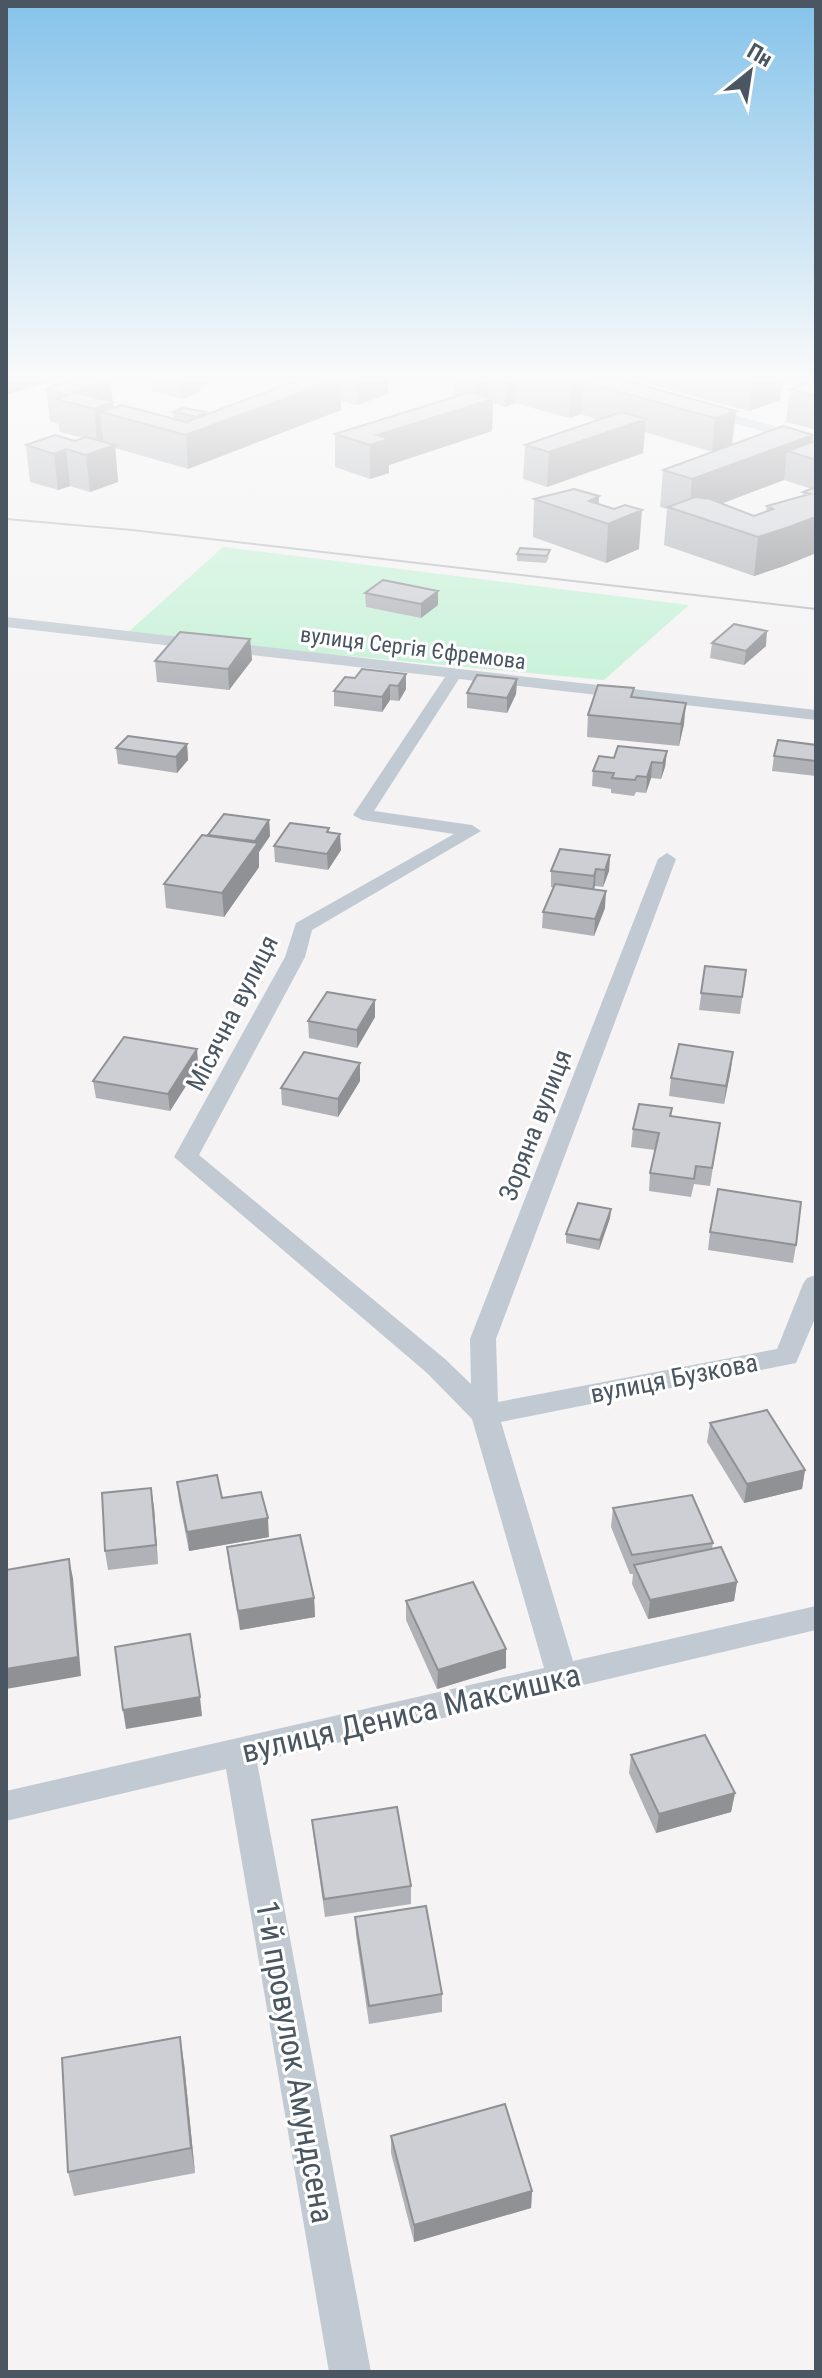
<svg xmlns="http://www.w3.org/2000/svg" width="822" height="2378" font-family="'Roboto Condensed',sans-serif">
<rect width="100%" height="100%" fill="#f5f3f3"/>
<path fill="#c3f1d5" d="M223 547 689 605 604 680 125 635Z"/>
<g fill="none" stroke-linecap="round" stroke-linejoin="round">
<path fill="#c1cad2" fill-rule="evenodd" d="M705 407 816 438V446L701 414V408Z
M6 617 816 710V720L459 679 374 811 472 825 481 831 312 930 305 957 199 1155 445 1359 471 1384 470 1339 658 859 667 853 676 859 496 1339 498 1402 777 1349 803 1284 807 1278 816 1275V1316L796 1363 501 1422 573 1661 816 1606V1630L257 1762 371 2372H329L226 1769 6 1821V1791L544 1668 472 1419 427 1373 174 1157 285 957 296 923 454 834 362 820 353 815 445 677 6 627Z"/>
<path stroke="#b5b8bd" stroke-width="2" d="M6 519 132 530 816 609"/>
</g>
<path fill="#b0b2b7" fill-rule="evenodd" d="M110 380 112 402 114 407 186 422 188 421 173 418V412L206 414 297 381 295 380H388V394L357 405 341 401V410L188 469 115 448 118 482 90 492 70 486 58 490 30 482 26 445 75 441 83 438 60 432 59 424 50 421 46 389Z
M151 380H217L199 387 200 392 182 399 152 391Z
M453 380H623L736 411 732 444 712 452 645 432 643 453 547 487 523 479 525 445 599 420 581 414 569 418 515 403 505 407 493 403 492 431 389 465V473L370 479 335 467V434L453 397Z
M634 380H782L780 400 749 411Z
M816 385V430L786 422 790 389Z
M812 442 816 443V553L784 566 754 576 664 545 667 509 660 507 663 470ZM784 480 812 489 803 492V496L767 506 766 511 754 516 722 503Z
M599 496V504L639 549 606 563 533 537 534 499Z
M517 554 549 557 546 563 517 561Z
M365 593 438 605 421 618 366 607Z
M250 639 252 660 229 690 157 682 155 661Z
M712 643 766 646 744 665 710 658Z
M362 669 406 689 399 701 390 700 382 712 334 706V691L355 678Z
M517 679 516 694 507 713 467 708V693Z
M633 698 684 724 679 746 587 737 588 715Z
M187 744 188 760 177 773 118 764 116 748Z
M816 745V776L772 771 774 756Z
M667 751 665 767 661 779 651 778 646 793 636 792 634 796 611 793V789L592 786 593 771 614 758Z
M269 820 270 836 259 852V867L224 917 166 908 164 884 209 836 208 835Z
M329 832 341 850 328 870 275 862 274 846Z
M610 855 609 871 603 887 595 886 594 890 605 908 594 936 542 928 543 912 554 888 551 887V871Z
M705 966 746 970 740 1014 699 1010Z
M375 1000V1017L357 1048 309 1038 308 1021Z
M197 1049 198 1067 170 1111 96 1098 93 1081Z
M731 1069 724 1104 669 1096 671 1078Z
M360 1081 338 1117 282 1105 281 1088Z
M672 1108 671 1116 720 1123 710 1186 694 1184 691 1197 649 1191 650 1173 655 1150 631 1147 633 1129Z
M611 1209 610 1218 599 1250 566 1243V1234Z
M710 1232 796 1245 793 1263 708 1250Z
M710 1423 805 1470 802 1489 744 1503 707 1442Z
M177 1482 222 1498 269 1537 189 1551 179 1501Z
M154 1507 158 1564 108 1570 105 1551Z
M613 1508 713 1543 712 1549 737 1582 734 1601 648 1619 632 1584 633 1574H630L611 1527Z
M227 1547 314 1598 315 1617 240 1630 229 1566Z
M406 1601 506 1649V1668L437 1689 406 1620Z
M631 1755 735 1793 731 1812 656 1833 629 1773Z
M312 1820 411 1886V1904L325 1917 314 1839Z
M355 1917 442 1994V2012L369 2024 356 1935Z
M184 2063 195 2173 74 2196 68 2172Z
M391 2136 532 2191 531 2208 414 2242 391 2153Z"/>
<path fill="#909195" d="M6 380H53L6 395Z
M107 380H110L115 416 100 412 103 440 97 442 94 409 73 392Z
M180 380H217L199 387 200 392 182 399Z
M334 380H340L341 410 188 469 186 435Z
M357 380H388V394L357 405Z
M475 380H489V400L493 399 492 431 389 465V473L370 479V445L377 435 475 405Z
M506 380H516L515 403 505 407Z
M582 380H591L583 382 581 414 569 418 571 384Z
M752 380H782L780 400 749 411Z
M736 411 732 444 712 452 715 418Z
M646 419 643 453 547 487 549 452Z
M813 435 810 458 787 451 784 480 692 515 689 514 692 479Z
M115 445 118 482 90 492 86 455Z
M66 449 70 486 58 490 54 454Z
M599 496 598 520 589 501Z
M642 510 639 549 606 563 608 524Z
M816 517V553L784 566 754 576 758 537Z
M438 591V605L421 618V604Z
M767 631 766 646 744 665 746 651Z
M250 639 252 660 229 690 228 669Z
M406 674V689L399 701 398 686Z
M517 679 516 694 507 713V698Z
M390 685V700L382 712V697Z
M686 703 684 724 679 746 681 724Z
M187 744 188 760 177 773 176 757Z
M667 751 665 767 661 779 663 763Z
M652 762 651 778 646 793 647 777Z
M269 820 270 836 259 852V867L224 917 222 893 255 848V841Z
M340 834 341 850 328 870 327 854Z
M610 855 609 871 603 887 605 870Z
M596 869 595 886 592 893 594 876Z
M606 891 605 908 594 936 595 919Z
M375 1000V1017L357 1048V1030Z
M197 1049 198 1067 170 1111 168 1094Z
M733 1052 731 1069 724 1104 726 1086Z
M360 1063V1081L338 1117V1099Z
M611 1209 610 1218 599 1250 600 1240Z
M805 1470 802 1489 744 1503 747 1484Z
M151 1488 154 1507 158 1564 156 1545Z
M268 1518 269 1537 189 1551 187 1532Z
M69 1559 73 1578 81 1676 6 1689V1669Z
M737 1582 734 1601 648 1619 650 1600Z
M314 1598 315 1617 240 1630 238 1611Z
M506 1649V1668L437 1689 438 1670Z
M200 1697 202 1716 126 1729 123 1710Z
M735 1793 731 1812 656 1833 659 1814Z
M180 2037 184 2063 195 2173 191 2148Z
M532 2191 531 2208 414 2242V2225Z"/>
<path fill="#cdcfd5" stroke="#909195" stroke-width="2" d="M72 380H107L73 392 113 402 94 409 56 399 68 395 46 389Z
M299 380H334L186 435 100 412 122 405 186 422Z
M557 380H582L571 384Z
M588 380H623L736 411 715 418 583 382Z
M807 383 816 385V396L790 389Z
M470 392 493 399 377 435 389 439 370 445 335 434Z
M183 408 206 412 197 417 173 412Z
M621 412 646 419 549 452 525 445Z
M783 426 813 435 692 479 663 470Z
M55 435 75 441 86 437 115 445 86 455 66 449 54 454 26 445Z
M812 442 816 443V460L787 451Z
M816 487V517L789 527 758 537 668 507 695 497 710 499 754 516 773 509 767 506 810 494 803 492Z
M574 489 599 496 589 501 614 509 625 505 642 510 608 524 534 499Z
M520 548 550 550 547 556 517 554Z
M383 580 438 591 421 604 365 593Z
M734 624 767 631 746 651 712 643Z
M180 632 250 639 228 669 155 661Z
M362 669 406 674 398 686 390 685 382 697 334 691 345 677 355 678Z
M477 675 517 679 507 698 467 693Z
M598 685 634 688 631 697 686 703 681 724 588 715Z
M128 736 187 744 176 757 116 748Z
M778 740 816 745V761L774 756Z
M618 746 667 751 663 763 652 762 647 777 637 776 635 780 612 778 614 773 593 771 599 756 614 758Z
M224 814 269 820 255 841 208 835Z
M290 823 329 828 327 832 340 834 327 854 274 846Z
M202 835 258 843 222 893 164 884Z
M560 849 610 855 605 870 596 869 594 876 551 871Z
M555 884 606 891 595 919 543 912Z
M705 966 746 970 742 997 701 993Z
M327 992 375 1000 357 1030 308 1021Z
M124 1037 197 1049 168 1094 93 1081Z
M679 1044 733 1052 726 1086 671 1078Z
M304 1052 360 1063 338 1099 281 1088Z
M639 1104 672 1108 670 1116 720 1123 712 1168 696 1166 694 1179 650 1173 659 1133 633 1129Z
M718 1189 801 1202 796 1245 710 1232Z
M578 1203 611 1209 600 1240 566 1234Z
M767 1410 805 1470 747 1484 710 1423Z
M217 1475 222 1498 261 1492 268 1518 187 1532 177 1482Z
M151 1488 156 1545 105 1551 102 1493Z
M692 1495 713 1543 632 1555 613 1508Z
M300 1535 314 1598 238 1611 227 1547Z
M721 1547 737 1582 650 1600 634 1565Z
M69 1559 78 1657 6 1669V1570Z
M473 1582 506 1649 438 1670 406 1601Z
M190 1634 200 1697 123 1710 115 1647Z
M705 1735 735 1793 659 1814 631 1755Z
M397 1807 411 1886 324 1899 312 1820Z
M426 1906 442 1994 369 2006 355 1917Z
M180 2037 191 2148 68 2172 62 2058Z
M505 2104 532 2191 414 2225 391 2136Z"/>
<linearGradient id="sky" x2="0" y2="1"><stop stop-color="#85c3ea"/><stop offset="0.53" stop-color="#fafafa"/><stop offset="1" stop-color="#fafafa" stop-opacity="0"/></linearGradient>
<rect width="822" height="713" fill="url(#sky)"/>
<g text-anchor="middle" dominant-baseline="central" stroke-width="6" stroke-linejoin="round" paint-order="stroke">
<g font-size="22" fill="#4a5661" stroke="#fff">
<text transform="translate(413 648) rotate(7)">вулиця Сергія Єфремова</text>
</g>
<g font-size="26" fill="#4a5661" stroke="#fff">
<text transform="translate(232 1013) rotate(-63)">Місячна вулиця</text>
<text transform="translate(535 1125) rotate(-69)">Зоряна вулиця</text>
<text transform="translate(674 1378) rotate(-11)">вулиця Бузкова</text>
</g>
<g font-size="32" fill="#4a5661" stroke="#fff">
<text transform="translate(411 1713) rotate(-13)">вулиця Дениса Максишка</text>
<text transform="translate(295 2062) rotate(80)">1-й провулок Амундсена</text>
</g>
</g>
<rect width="822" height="2378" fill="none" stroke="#4a5661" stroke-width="16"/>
<g transform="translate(750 72) rotate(30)" stroke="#ffffff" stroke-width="6" paint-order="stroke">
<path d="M0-6L14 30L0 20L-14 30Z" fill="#4a5661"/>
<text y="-12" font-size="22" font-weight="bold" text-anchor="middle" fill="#4a5661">Пн</text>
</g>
</svg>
